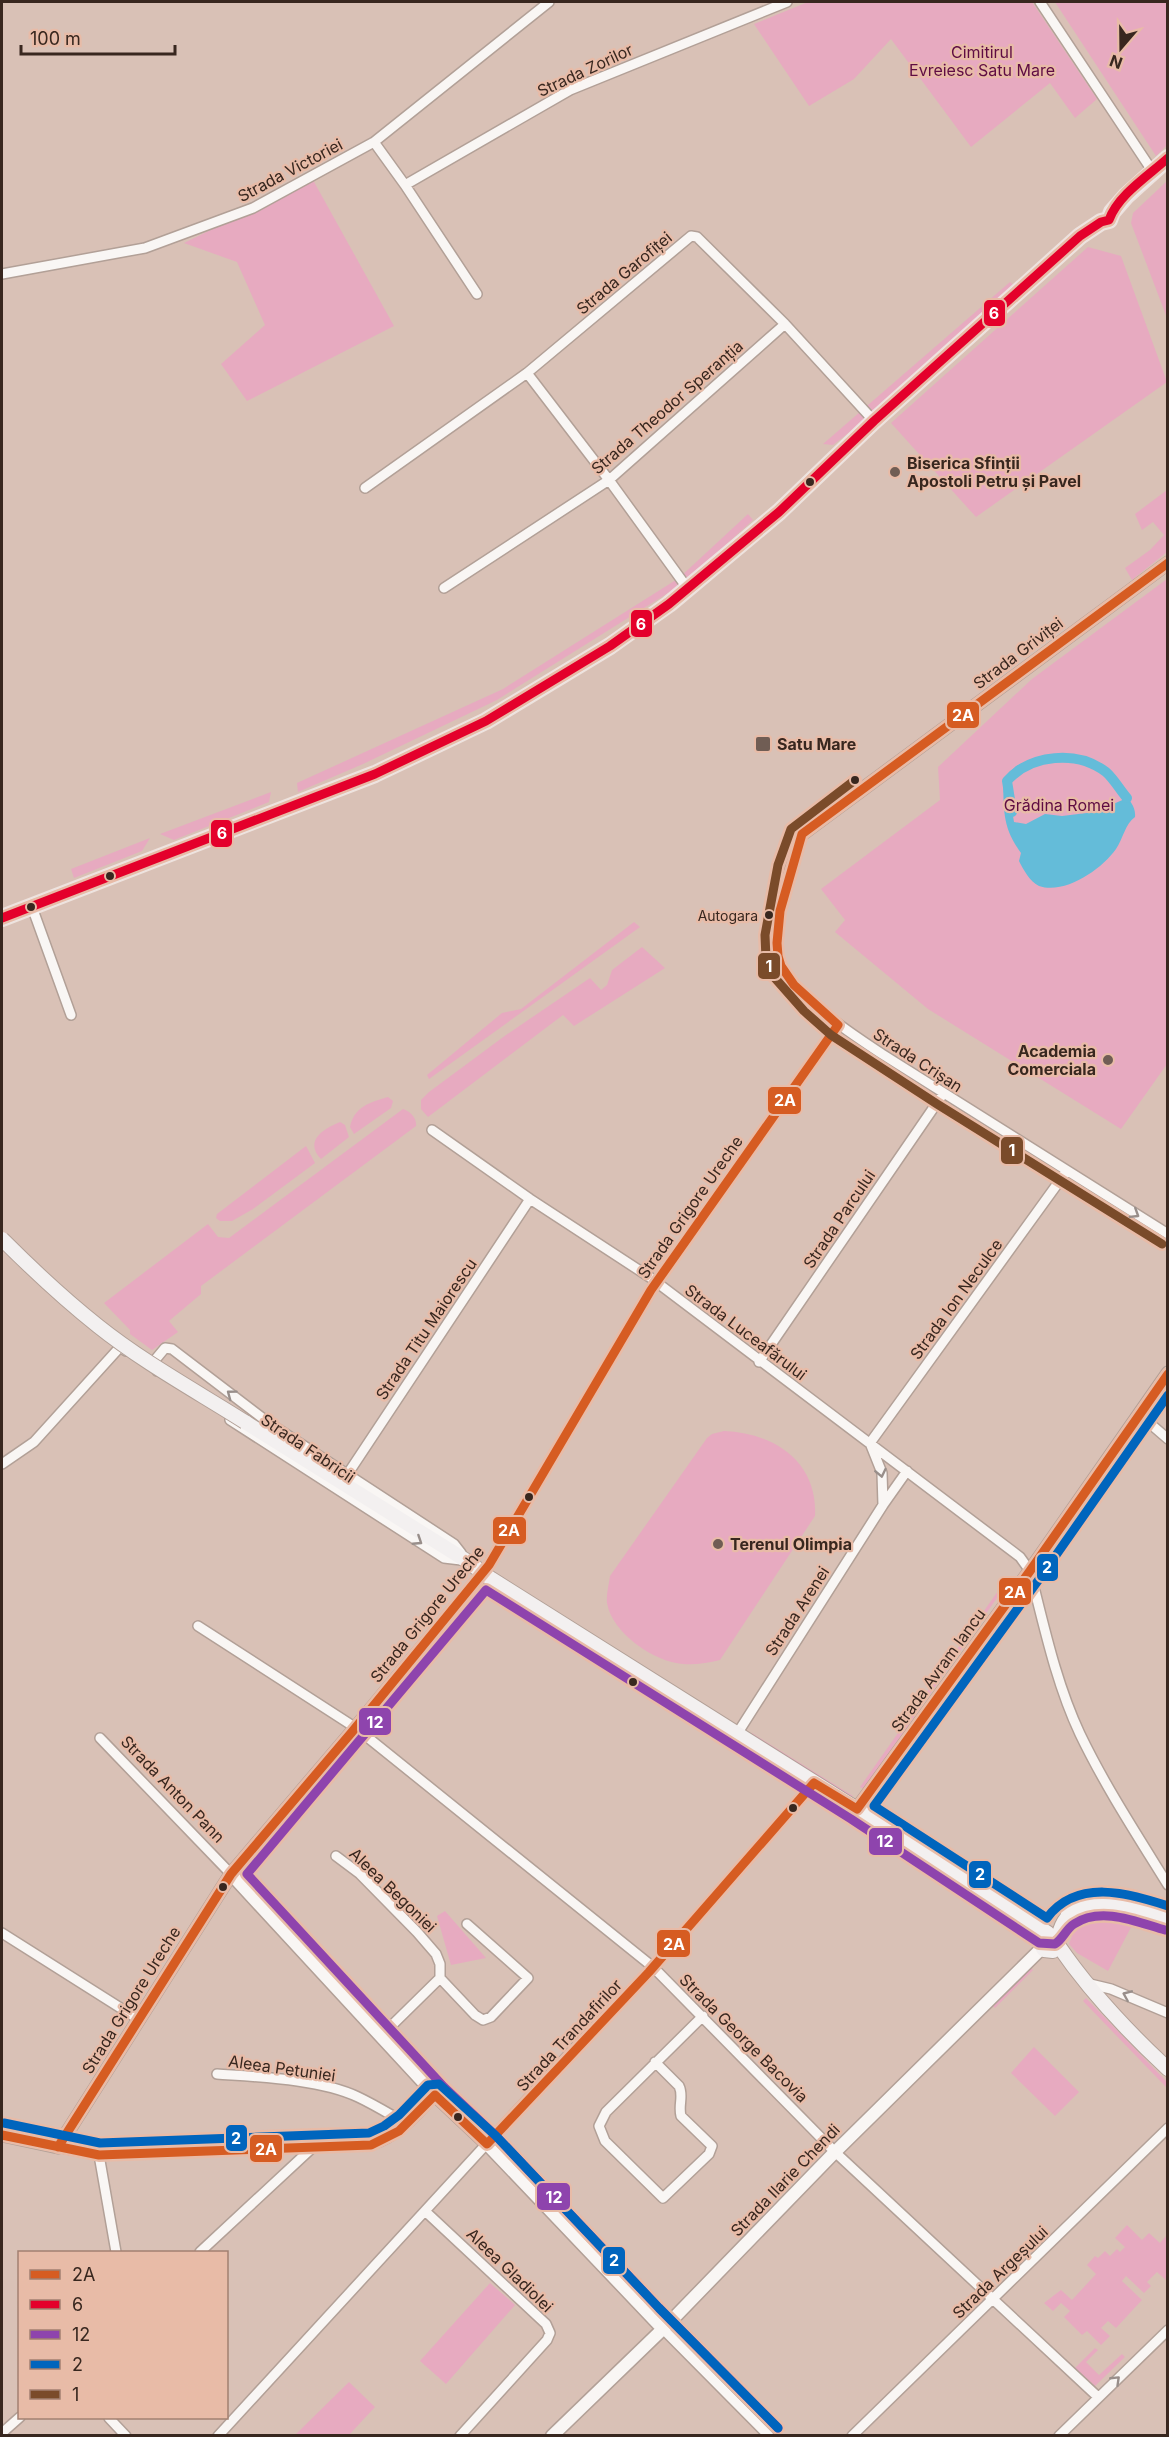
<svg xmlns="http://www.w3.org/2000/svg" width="1169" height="2437" font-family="Inter,sans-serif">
<rect width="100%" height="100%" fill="#d9c1b6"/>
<path fill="#e7aac0" d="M808 2H1032L1097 99 1075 118 1050 83 971 147 891 39 854 79 809 106 754 24Z
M1055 2H1167V145L1156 156Z
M313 180 394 326 247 401 221 364 265 325 237 262 184 243Z
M1167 181V318L1131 223 1133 213Z
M1088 247 1121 256 1167 382 976 517 891 423Z
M1010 282 1016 287 870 416 833 445 823 444Z
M1167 490V552L1132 580 1125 568 1150 550 1164 535 1153 522 1142 530 1135 514Z
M748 514 753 520 684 583 497 700 363 764 298 792 297 783 503 689 679 578Z
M1167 579V1064L1121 1129 928 1009 835 932 845 920 821 889 940 800 938 767 1032 679Z
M271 792 269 802 174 840 160 834Z
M150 838 142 851 74 878 71 869Z
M634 922 640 927 429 1079 427 1075 502 1013 521 1009Z
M642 947 665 968 574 1026 563 1015 428 1117 421 1109V1100L429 1092 506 1035 590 978 601 990 607 985 612 970Z
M388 1097 393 1101 391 1108 354 1134 350 1127C354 1107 370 1102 388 1097Z
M403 1109C410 1111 417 1118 416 1126L201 1286V1294L169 1321 178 1332 152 1350 130 1334V1330L104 1303 208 1224 218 1237 229 1238Z
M340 1122 345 1125 349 1137 321 1159C304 1141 323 1129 340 1122Z
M306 1146 315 1163 253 1209 232 1221H220L216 1218 217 1214Z
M724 1431C775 1433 818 1462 815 1516L720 1660C708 1663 695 1665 683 1664 654 1662 612 1633 607 1603 606 1595 609 1584 610 1576L707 1438 712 1434Z
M1005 1581 1008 1582 864 1789 860 1787Z
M1021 1594 1024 1596 880 1802 876 1798Z
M752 1733 853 1796 851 1797 752 1737Z
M742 1745 797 1781 795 1783 740 1749Z
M833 1803 920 1857 1021 1929 1029 1941 832 1807Z
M883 1812 1050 1920 1042 1923 1031 1917 881 1817Z
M1114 1910 1137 1916 1108 1971 1077 1953 1069 1944 1075 1928 1086 1913Z
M445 1911 486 1958 451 1965 437 1916Z
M1030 1967 1033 1970 995 2008 991 2004Z
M1086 1998 1167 2082V2088L1083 2001Z
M1034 2047 1079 2092 1055 2116 1011 2073Z
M1127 2225 1142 2240 1149 2233 1160 2243 1167 2235V2281L1157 2272 1147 2282 1151 2286 1144 2293 1126 2276 1122 2281 1142 2300 1116 2328 1108 2321 1101 2328 1110 2336 1101 2345 1087 2331 1082 2335 1064 2317 1070 2311 1061 2303 1053 2311 1044 2303 1061 2290 1072 2300 1096 2274 1087 2265 1095 2256 1098 2258 1105 2251 1110 2256 1117 2249 1120 2252 1125 2247 1115 2238Z
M490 2283 515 2305 446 2384 420 2361Z
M1095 2348 1098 2350 1086 2362 1099 2375 1122 2354 1125 2357 1095 2386 1075 2368Z
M349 2382 375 2407 349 2435H295Z"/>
<path fill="#64bcd9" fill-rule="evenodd" d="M1044 755C1086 757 1098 756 1124 793 1130 801 1136 807 1135 817 1125 824 1123 839 1116 849 1102 869 1065 895 1039 886 1030 882 1023 869 1019 861L1021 853C1002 827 1004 810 1003 779L1016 766ZM1046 758 1083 759 1107 773 1127 798 1095 812 1062 816 1045 814 1026 824 1014 822 1007 781 1017 769Z"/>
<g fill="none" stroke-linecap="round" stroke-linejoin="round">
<path stroke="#64bcd9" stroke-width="10" d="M1012 812 1007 781C1031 754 1077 750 1106 772 1114 779 1120 790 1127 798"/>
<defs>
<path id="minor" d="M1040 2 1153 172
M374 142 405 185 477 294
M405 185 570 90 787 2
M2 274 145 248 253 208 374 142 549 2
M527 373 609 480 688 589
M365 488 527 373 691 236 697 237 785 324 874 421
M444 588 609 480 785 324
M802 834C790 868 771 918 778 955 785 992 852 1034 882 1054L1168 1234
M32 907 71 1015
M432 1130 530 1199 651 1278 1020 1557 1030 1571C1044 1626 1056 1683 1080 1734 1105 1786 1137 1835 1168 1885
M759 1362 943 1094
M157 1371 155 1360 165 1348 172 1349 269 1423 454 1544 461 1553
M1139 1414 1168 1439
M230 1420 444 1558 461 1560
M2 1464 34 1442 120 1347 126 1351
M347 1475 530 1199
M883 1505 882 1473 870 1443 1066 1172
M483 1574 651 1290 838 1025
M198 1626 356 1728 653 1967 835 2152 1098 2397
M737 1734 883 1505 907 1471
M100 1738 231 1874
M336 1856 360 1874 417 1932 436 1954 440 1964V1978L381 2036
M2 1933 138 2019
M440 1978 475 2015 483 2020 491 2017 528 1978 467 1924
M1086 1983 1111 1989 1168 2013
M655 2062 679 2086C684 2096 678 2105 681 2116L712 2146 709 2154 663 2198 605 2141 599 2126 606 2112 703 2016
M217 2074C259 2077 320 2079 358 2097 375 2105 391 2115 407 2124
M58 2147 99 2155 371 2145C399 2136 416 2116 435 2095
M99 2155 116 2252
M425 2211 546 2324 550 2333 547 2340 460 2436
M200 2252 312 2148
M663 2329 769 2436
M109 2418 126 2436
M2 2433 20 2417
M218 2436 572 2051 649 1972 814 1783
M852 2436 1168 2128
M1059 2436 1168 2330"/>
<path id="tertiary" d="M802 834 1168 563
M857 1809 1030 1571 1168 1373
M231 1874 435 2095 487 2144 663 2329
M2 2135 58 2147 231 1874 352 1732 483 1574
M552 2436 669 2323 832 2155 1042 1948"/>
<path id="secondary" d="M245 1422 467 1561 490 1578 857 1809 1048 1933
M1074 1910C1063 1920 1058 1930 1058 1945 1090 1992 1126 2030 1168 2069
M1068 1913C1102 1896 1134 1909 1168 1919
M1036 1926C1042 1934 1038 1943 1044 1950L1053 1951 1058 1945"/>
<path id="primary" d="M2 918 375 774 486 721 610 646 669 604 779 512 874 421 1080 236 1101 222 1109 220 1112 212 1126 196 1168 158"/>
</defs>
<use href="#minor" stroke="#b2a097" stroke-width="12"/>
<use href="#tertiary" stroke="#b2a097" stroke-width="15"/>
<use href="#secondary" stroke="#b2a097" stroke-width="16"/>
<use href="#primary" stroke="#eee3de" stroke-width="18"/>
<use href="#minor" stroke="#f9f6f4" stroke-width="9"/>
<use href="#tertiary" stroke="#f9f6f4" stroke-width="12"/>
<use href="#secondary" stroke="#f3f0f0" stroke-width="14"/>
<use href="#primary" stroke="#edeaec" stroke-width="15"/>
<defs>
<path id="secondary-bridge" d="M2 1239C32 1269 64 1299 98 1326 143 1362 196 1391 245 1422"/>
</defs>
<use href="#secondary-bridge" stroke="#b2a097" stroke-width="16" stroke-linecap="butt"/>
<use href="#secondary-bridge" stroke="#f3f0f0" stroke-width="14"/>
<defs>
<path id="bus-1" d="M2 2135 99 2155 371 2145 399 2131 435 2095 487 2144 649 1972 814 1783 857 1809 1030 1571 1168 1374
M58 2147 231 1874 352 1732 489 1565 651 1290 838 1025 794 985 781 966 778 956 777 943 780 911 802 834 1168 563"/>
<path id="bus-2" d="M2 918 375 774 486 721 610 646 669 604 779 512 874 421 1080 236 1101 222 1109 220C1118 195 1148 176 1168 158"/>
<path id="bus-3" d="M778 2428 659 2308 496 2136 444 2087 247 1874 486 1590 851 1819 1039 1943 1055 1944C1063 1939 1066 1929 1074 1924 1101 1906 1137 1922 1165 1930"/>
<path id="bus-4" d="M1168 1395 1040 1578 874 1806 1047 1918C1077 1878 1128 1893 1168 1906
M4 2123 100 2143 369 2133 384 2126 399 2115 428 2085 439 2084 496 2136 659 2308 778 2428"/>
<path id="bus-5" d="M855 780 791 829 778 865 765 935 766 959 774 977 804 1011 831 1035 937 1104 1162 1244"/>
</defs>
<use href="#bus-1" stroke="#e8bba7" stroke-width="14"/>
<use href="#bus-2" stroke="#e8bba7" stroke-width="14"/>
<use href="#bus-3" stroke="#e8bba7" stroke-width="14"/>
<use href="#bus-4" stroke="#e8bba7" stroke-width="14"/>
<use href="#bus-5" stroke="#e8bba7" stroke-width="14"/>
<use href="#bus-1" stroke="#d65c22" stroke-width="9"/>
<use href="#bus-2" stroke="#e4002b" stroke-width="9"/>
<use href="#bus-3" stroke="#8e44ad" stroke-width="9"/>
<use href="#bus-4" stroke="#0065bd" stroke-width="9"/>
<use href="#bus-5" stroke="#7a4b2a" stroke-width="9"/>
</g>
<defs><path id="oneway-chevron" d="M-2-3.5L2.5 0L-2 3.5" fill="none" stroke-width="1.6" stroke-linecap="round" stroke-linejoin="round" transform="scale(1.5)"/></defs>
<g stroke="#988e8a">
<use href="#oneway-chevron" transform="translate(1135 1214) rotate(32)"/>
<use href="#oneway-chevron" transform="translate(231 1394) rotate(-143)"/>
<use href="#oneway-chevron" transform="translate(881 1473) rotate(78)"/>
<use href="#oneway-chevron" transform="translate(418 1541) rotate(33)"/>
<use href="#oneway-chevron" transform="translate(1127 1995) rotate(-157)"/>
<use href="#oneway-chevron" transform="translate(1116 2380) rotate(-44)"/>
</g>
<g fill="#705d54" stroke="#e8bba7" stroke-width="2">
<circle cx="895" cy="472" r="6"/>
<rect x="755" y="736" width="16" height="16" rx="3"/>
<circle cx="1108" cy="1060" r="6"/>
<circle cx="718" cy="1544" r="6"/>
</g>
<g fill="#38271f" stroke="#e8bba7" stroke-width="2">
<circle cx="810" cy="482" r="5"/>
<circle cx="855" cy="780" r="5"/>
<circle cx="110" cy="876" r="5"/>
<circle cx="31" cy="907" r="5"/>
<circle cx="769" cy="915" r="5"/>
<circle cx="529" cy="1497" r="5"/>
<circle cx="633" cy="1682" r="5"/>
<circle cx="793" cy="1808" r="5"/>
<circle cx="223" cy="1887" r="5"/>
<circle cx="458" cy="2117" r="5"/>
</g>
<g text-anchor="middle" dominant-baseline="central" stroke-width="4.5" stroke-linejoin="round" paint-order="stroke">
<g font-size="14" fill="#38271f" stroke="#e8bba7" text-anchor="end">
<text x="758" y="915">Autogara</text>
</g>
<g font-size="16" fill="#5f0c43" stroke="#e8bba7">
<text x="982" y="52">Cimitirul<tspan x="982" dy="18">Evreiesc Satu Mare</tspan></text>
<text x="1059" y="805">Grădina Romei</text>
</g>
<g font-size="16" fill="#38271f" stroke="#e8bba7">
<text transform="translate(585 70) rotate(-25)">Strada Zorilor</text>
<text transform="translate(290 170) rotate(-28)">Strada Victoriei</text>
<text transform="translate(624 273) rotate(-40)">Strada Garofiței</text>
<text transform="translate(667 407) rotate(-41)">Strada Theodor Speranția</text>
<text transform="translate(1018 653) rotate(-37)">Strada Griviței</text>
<text transform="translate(918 1060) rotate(33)">Strada Crișan</text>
<text transform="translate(690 1207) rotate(-55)">Strada Grigore Ureche</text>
<text transform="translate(839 1219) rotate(-56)">Strada Parcului</text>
<text transform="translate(956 1299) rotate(-54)">Strada Ion Neculce</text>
<text transform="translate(426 1329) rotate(-56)">Strada Titu Maiorescu</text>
<text transform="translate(746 1332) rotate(37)">Strada Luceafărului</text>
<text transform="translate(308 1448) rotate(34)">Strada Fabricii</text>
<text transform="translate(797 1611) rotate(-57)">Strada Arenei</text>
<text transform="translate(427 1614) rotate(-51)">Strada Grigore Ureche</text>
<text transform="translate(938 1670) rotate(-54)">Strada Avram Iancu</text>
<text transform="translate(173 1789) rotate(46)">Strada Anton Pann</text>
<text transform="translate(393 1890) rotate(44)">Aleea Begoniei</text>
<text transform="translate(131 2000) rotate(-58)">Strada Grigore Ureche</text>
<text transform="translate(569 2035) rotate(-47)">Strada Trandafirilor</text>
<text transform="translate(744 2038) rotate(45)">Strada George Bacovia</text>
<text transform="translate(282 2068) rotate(8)">Aleea Petuniei</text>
<text transform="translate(785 2180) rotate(-46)">Strada Ilarie Chendi</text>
<text transform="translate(510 2270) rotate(44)">Aleea Gladiolei</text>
<text transform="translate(1000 2272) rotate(-44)">Strada Argeșului</text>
</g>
<g font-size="16" font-weight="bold" fill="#38271f" stroke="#e8bba7" text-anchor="start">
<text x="907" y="463">Biserica Sfinții<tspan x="907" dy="18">Apostoli Petru și Pavel</tspan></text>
<text x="777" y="744">Satu Mare</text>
<text x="1096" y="1051" text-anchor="end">Academia<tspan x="1096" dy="18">Comerciala</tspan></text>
<text x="730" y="1544">Terenul Olimpia</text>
</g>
</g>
<g stroke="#e8bba7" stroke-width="2">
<rect x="983" y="299" width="23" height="28" rx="6" fill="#e4002b"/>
<rect x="630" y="609" width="23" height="29" rx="6" fill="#e4002b"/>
<rect x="946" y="701" width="34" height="28" rx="6" fill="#d65c22"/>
<rect x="210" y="819" width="23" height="29" rx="6" fill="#e4002b"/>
<rect x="757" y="952" width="24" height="28" rx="6" fill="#7a4b2a"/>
<rect x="767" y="1086" width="35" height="29" rx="6" fill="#d65c22"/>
<rect x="1000" y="1136" width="24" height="29" rx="6" fill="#7a4b2a"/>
<rect x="492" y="1516" width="35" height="29" rx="6" fill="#d65c22"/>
<rect x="1036" y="1553" width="23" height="29" rx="6" fill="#0065bd"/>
<rect x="998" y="1577" width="34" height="29" rx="6" fill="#d65c22"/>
<rect x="358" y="1707" width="34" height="29" rx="6" fill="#8e44ad"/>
<rect x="868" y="1827" width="35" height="29" rx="6" fill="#8e44ad"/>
<rect x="968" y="1860" width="24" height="29" rx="6" fill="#0065bd"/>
<rect x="656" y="1929" width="35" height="29" rx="6" fill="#d65c22"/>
<rect x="225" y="2124" width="23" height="28" rx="6" fill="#0065bd"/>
<rect x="249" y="2134" width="34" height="29" rx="6" fill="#d65c22"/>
<rect x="536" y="2182" width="35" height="29" rx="6" fill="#8e44ad"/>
<rect x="602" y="2246" width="24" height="29" rx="6" fill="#0065bd"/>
</g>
<g font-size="16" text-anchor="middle" font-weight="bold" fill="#fff">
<text x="994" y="319">6</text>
<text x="641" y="630">6</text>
<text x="963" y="721">2A</text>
<text x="222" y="839">6</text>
<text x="769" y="972">1</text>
<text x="785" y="1106">2A</text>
<text x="1012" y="1156">1</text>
<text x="509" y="1536">2A</text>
<text x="1047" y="1573">2</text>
<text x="1015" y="1598">2A</text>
<text x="375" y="1728">12</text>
<text x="885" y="1847">12</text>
<text x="980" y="1880">2</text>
<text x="674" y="1950">2A</text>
<text x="236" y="2144">2</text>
<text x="266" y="2155">2A</text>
<text x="554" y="2203">12</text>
<text x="614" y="2266">2</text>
</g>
<rect width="1169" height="2437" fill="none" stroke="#38271f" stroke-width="6"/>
<rect x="18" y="2251" width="210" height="168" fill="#e8bba7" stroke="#a28071" stroke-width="1.5"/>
<rect x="30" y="2270" width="30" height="9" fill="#d65c22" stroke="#a28071" stroke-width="1.5"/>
<text x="72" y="2281" font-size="18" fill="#38271f">2A</text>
<rect x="30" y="2300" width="30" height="9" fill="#e4002b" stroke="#a28071" stroke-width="1.5"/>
<text x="72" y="2311" font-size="18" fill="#38271f">6</text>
<rect x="30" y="2330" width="30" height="9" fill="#8e44ad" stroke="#a28071" stroke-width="1.5"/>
<text x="72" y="2341" font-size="18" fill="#38271f">12</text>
<rect x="30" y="2360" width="30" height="9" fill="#0065bd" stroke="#a28071" stroke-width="1.5"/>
<text x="72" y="2371" font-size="18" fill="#38271f">2</text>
<rect x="30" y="2390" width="30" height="9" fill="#7a4b2a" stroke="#a28071" stroke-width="1.5"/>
<text x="72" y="2401" font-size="18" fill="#38271f">1</text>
<g transform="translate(1121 48) rotate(200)" stroke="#e8bba7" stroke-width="4.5" paint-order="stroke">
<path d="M0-4.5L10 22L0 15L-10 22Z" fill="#38271f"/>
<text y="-9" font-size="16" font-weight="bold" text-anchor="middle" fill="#38271f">N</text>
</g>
<path d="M21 45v9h154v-9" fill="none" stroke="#38271f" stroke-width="3"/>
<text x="30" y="45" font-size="18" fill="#38271f" stroke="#e8bba7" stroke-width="4.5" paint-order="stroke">100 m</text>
</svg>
